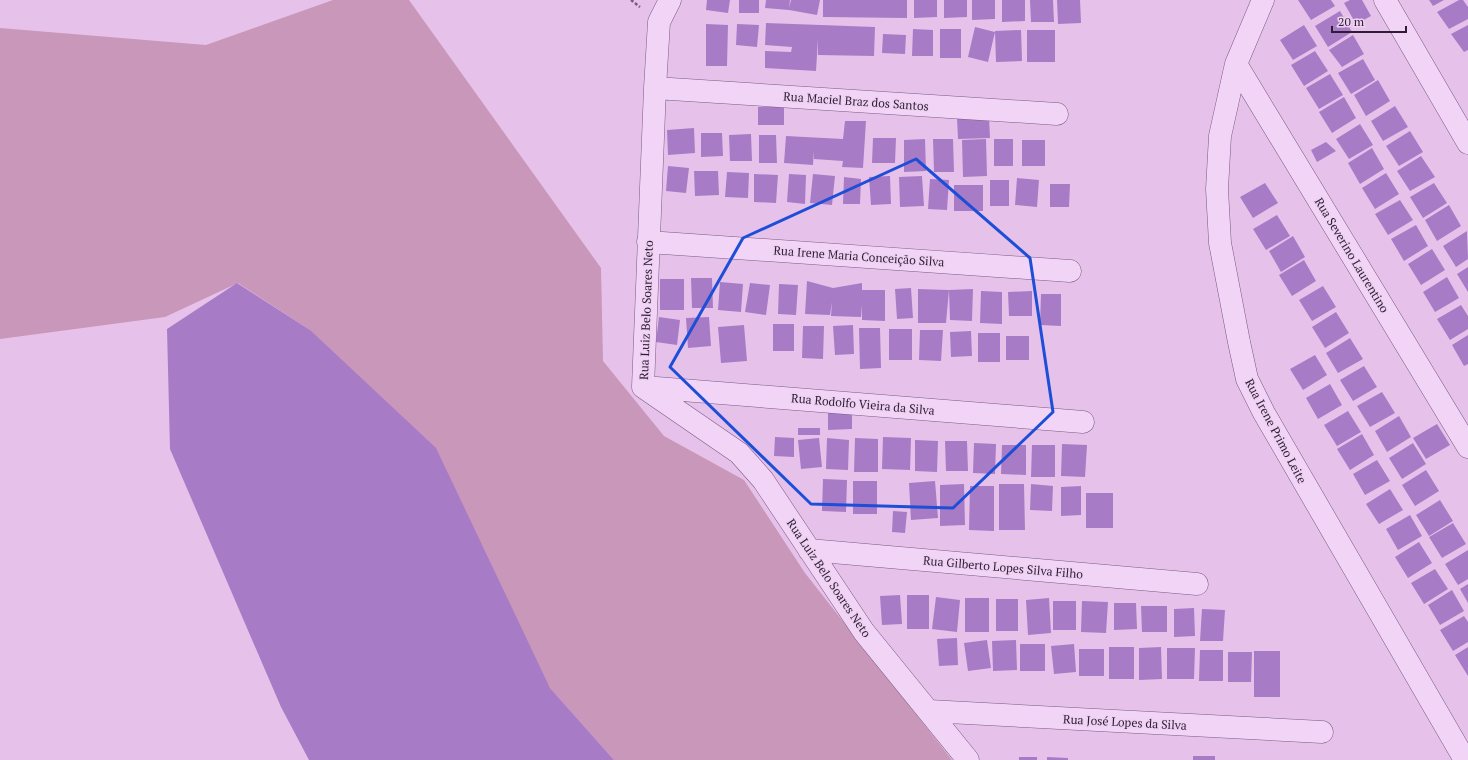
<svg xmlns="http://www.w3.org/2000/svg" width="1468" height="760" font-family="'PT Serif',serif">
<rect width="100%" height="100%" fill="#e6c2eb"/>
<path fill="#c897b9" d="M333 0H409L601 268 603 361 664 436 744 480 805 573 952 760H614L550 688 310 330 238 283 165 317 0 339V28L206 45Z"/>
<path fill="#a87bc6" d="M707 0H730L728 13 706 10Z
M739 0H759V13H739Z
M766 0H790L789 8 791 0H820L817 15 789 10 765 8Z
M823 0H907V18L823 17Z
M914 0H937V17L914 18Z
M944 0H967V17L944 18Z
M972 0H995V19L972 20Z
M1002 0H1025V21L1002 22Z
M1030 0H1053L1054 22H1031Z
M1057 0H1080L1081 23 1058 24Z
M1298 0H1331L1335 6 1311 20Z
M1350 0H1362L1371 16 1356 24 1344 3Z
M1429 0H1444L1433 6Z
M1459 0H1463L1468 7V19L1449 29 1437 12Z
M1340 11 1352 32 1328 47 1315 26Z
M766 23 875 27 874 56 818 55V39L816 71 765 68V51L791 52 792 47 765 45Z
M706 24 728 25 727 66H706Z
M737 24 759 25 757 47 736 45Z
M1304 25 1317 46 1293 60 1280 40Z
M1468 25V50L1464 52 1451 34Z
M975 27 995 32 988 62 968 57Z
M913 29 933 30V56H912Z
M940 29H961V58H940Z
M1021 30 1022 61 996 62 995 31Z
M1027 30H1055V62H1027Z
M883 34 906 35 905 54 882 53Z
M1353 35 1364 54 1342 67 1329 50Z
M1315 51 1328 71 1304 86 1291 65Z
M1363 59 1375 80 1351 94 1338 73Z
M1330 74 1343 95 1319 109 1306 88Z
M1378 80 1390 101 1366 116 1354 95Z
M1344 97 1356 118 1332 133 1319 112Z
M1395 106 1408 127 1383 141 1371 121Z
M758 107H784V125H758Z
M989 117 990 138 958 139 957 118Z
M845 121H866L863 168 842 167 843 161 814 159V150L813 165 784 163 786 136 843 139Z
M1360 124 1373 145 1349 159 1336 139Z
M694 128 695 153 668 155 667 130Z
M1410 131 1423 152 1399 166 1386 146Z
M701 133H722L723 156 701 157Z
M751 134 752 161H730L729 135Z
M759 135H776L777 163H759Z
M873 138H896L895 163H872Z
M925 139 926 171 904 172V140Z
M933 139H953L954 172H934Z
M986 139 987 176 963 177 962 140Z
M994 139H1013V166H994Z
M1022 140H1045V166H1022Z
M1326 142 1336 151 1317 162 1311 150Z
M1372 148 1384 169 1360 184 1348 163Z
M1421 156 1435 177 1410 191 1397 171Z
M668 166 689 168 686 193 666 191Z
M694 171H718L719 195 695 196Z
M727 172 749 173 748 198 725 197Z
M1386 173 1399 194 1375 209 1362 188Z
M754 174 778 175 776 203 754 202Z
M789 174 806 175 805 204 787 202Z
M813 174 835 176 832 205 810 203Z
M890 176 891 204 871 205 869 177Z
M922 176 924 206 900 207 899 177Z
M844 177 861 179 860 204H843Z
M1017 178 1039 180 1037 207 1015 205Z
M930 179 949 180 947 210 928 209Z
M990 180H1009V206H990Z
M1265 183 1278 203 1253 218 1240 197Z
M1434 183 1447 203 1423 218 1410 197Z
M1050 184H1070L1069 207H1050Z
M954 185H983V211H954Z
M1400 200 1413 220 1388 235 1375 214Z
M1449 205 1461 226 1437 241 1425 220Z
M1277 215 1290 236 1266 250 1253 229Z
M1416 225 1428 246 1404 261 1391 239Z
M1467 231 1468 259 1456 267 1443 246Z
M1293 236 1305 257 1281 272 1269 251Z
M1432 249 1445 270 1421 285 1408 264Z
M1304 260 1316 281 1292 296 1279 275Z
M1468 267V292L1457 274Z
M1447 277 1459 298 1435 312 1423 292Z
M691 278H712L713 308H692Z
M660 279H684V310H660Z
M807 281 833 288 862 283V290H885V321L862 320V305L861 317 831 316 832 302 830 315 805 314Z
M720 282 743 284 741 312 718 310Z
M237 283 310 330 436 448 550 688 614 760H309L281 707 170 449 167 329Z
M750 283 770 285 766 315 745 312Z
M779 284 798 285 796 315 778 314Z
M1323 286 1336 307 1312 321 1299 300Z
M911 288 913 318 897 319 895 289Z
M918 289 949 290 946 323H918Z
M973 289 972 321 950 320 949 290Z
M981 291 1002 292V324L980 323Z
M1032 291V316H1009L1008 292Z
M1041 294H1061V326L1040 325Z
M1461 305 1468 316V329L1450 340 1437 319Z
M1336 312 1349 333 1325 348 1312 327Z
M659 317 680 320 677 345 656 342Z
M709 317 711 346 688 348 686 318Z
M773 324H794V351H773Z
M744 325 747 361 721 363 718 327Z
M853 325 854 354 835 355 833 326Z
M803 326H824L823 359 802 358Z
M859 328H880L881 368 860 369Z
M889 329H912V360H889Z
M920 330H943L941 361 919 360Z
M971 331 972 356 951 357 950 332Z
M978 333H1000V362H978Z
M1468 335V364L1464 366 1452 345Z
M1006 336H1029V360H1006Z
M1350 338 1363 359 1338 373 1326 353Z
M1315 355 1327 375 1303 390 1290 369Z
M1364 366 1377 387 1353 401 1340 380Z
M1330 384 1342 405 1318 419 1306 398Z
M1382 392 1395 413 1370 427 1357 406Z
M852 410V429L828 430V411Z
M1348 411 1361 432 1337 446 1324 425Z
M1399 416 1411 437 1387 452 1375 431Z
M1437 424 1450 445 1426 459 1413 438Z
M798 428H820V435H798Z
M1362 434 1374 455 1350 470 1337 449Z
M775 437 794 438V457L774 456Z
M883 437 911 438 910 470 882 469Z
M819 438 822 467 801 469 798 440Z
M827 438 849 440 848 470 826 469Z
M855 438 878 439V472H854Z
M915 440 938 441 937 472 915 471Z
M945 441H967L968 471H946Z
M974 443 996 444 995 474 973 473Z
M1413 443 1426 464 1402 479 1389 458Z
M1062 444 1087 445 1085 477 1061 476Z
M1002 445H1026V475L1001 474Z
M1032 445H1055V477H1031Z
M1377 460 1390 481 1365 495 1353 474Z
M1426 470 1439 491 1415 506 1402 485Z
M823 479 847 480 846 512 822 511Z
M853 481H877V514H853Z
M935 481 938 518 911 520 909 483Z
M964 484 965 525 940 526V485Z
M999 484H1024L1025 530H999Z
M1031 484 1053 486 1052 511 1030 510Z
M970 486H994V531L969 530Z
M1081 486V515L1061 516V487Z
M1390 489 1403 510 1379 524 1366 504Z
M1086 493H1113V528H1086Z
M1440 500 1453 521 1429 536 1416 515Z
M893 511 907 512 905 533 892 532Z
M1410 515 1422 536 1398 550 1386 529Z
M1453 523 1466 544 1442 558 1429 537Z
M1419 542 1432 563 1408 578 1395 557Z
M1468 550V579L1458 585 1445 564Z
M1435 569 1448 589 1424 604 1411 583Z
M1468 584V603L1460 589Z
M1452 590 1464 611 1440 625 1428 605Z
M900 595 902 624 882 625 880 596Z
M907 595H929V629H907Z
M936 597 960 600 957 632 932 629Z
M965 598H989V632H965Z
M1049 598 1051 633 1028 635 1026 600Z
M996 599H1018V631H996Z
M1053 601H1076V630H1053Z
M1082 601 1108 602 1106 633 1081 632Z
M1114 603H1136L1137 629 1114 630Z
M1141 606H1167V632H1142Z
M1194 608 1195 636 1174 637V609Z
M1202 609 1225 610 1223 641H1200Z
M1464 616 1468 622V642L1453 651 1440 630Z
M957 638 958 665 939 666 937 639Z
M987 640 991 668 968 671 964 643Z
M1016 640 1017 670 993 671 992 641Z
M1020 644H1045V671H1020Z
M1074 644 1076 672 1054 674 1051 646Z
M1109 647H1134V679H1109Z
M1161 647 1162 679 1139 680V648Z
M1468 647V676L1455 655Z
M1167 648H1195L1194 679H1167Z
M1079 649H1104V676H1079Z
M1200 650H1223V681H1199Z
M1254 651H1280V697H1254Z
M1228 652H1252L1251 682H1228Z
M1193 756H1215V760H1193Z
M1019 757H1037V760H1019Z
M1047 757 1068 758V760H1047Z"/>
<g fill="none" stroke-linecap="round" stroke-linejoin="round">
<defs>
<path id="minor" d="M670 0 659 22 655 88 643 387 739 453 763 480 864 632 968 760
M1263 0 1236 64 1220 136 1217 189 1220 243 1239 342 1247 379 1264 413 1465 760
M1385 0 1468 143
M1236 64 1468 447
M655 88 1057 114
M648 242 1070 271
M644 387 1083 422
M809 550 1197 584
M929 711 1322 732"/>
</defs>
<use href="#minor" stroke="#785b83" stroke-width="23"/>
<path stroke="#785b83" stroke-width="2.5" stroke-dasharray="3 2" stroke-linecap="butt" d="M631 0 640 7"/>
<use href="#minor" stroke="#f2d5f6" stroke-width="22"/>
</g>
<path fill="none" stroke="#1d4ed8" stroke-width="3" stroke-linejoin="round" d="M916 159 1030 258 1053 412 953 508 811 504 670 367 743 238Z"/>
<g text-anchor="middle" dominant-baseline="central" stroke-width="3" stroke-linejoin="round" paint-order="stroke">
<g font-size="12" fill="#2d1e34" stroke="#efd1f3">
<text transform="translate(856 101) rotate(4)">Rua Maciel Braz dos Santos</text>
<text transform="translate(1352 255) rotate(59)">Rua Severino Laurentino</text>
<text transform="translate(859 256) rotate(4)">Rua Irene Maria Conceição Silva</text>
<text transform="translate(646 310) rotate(-88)">Rua Luiz Belo Soares Neto</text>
<text transform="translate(863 404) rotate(5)">Rua Rodolfo Vieira da Silva</text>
<text transform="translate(1276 431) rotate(62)">Rua Irene Primo Leite</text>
<text transform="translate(1003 567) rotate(5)">Rua Gilberto Lopes Silva Filho</text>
<text transform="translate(829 578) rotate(56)">Rua Luiz Belo Soares Neto</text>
<text transform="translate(1125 722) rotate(3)">Rua José Lopes da Silva</text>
</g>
</g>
<path d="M1332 26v6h74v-6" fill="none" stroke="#2d1e34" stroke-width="2"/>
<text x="1338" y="26" font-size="12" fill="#2d1e34" stroke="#efd1f3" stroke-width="3" paint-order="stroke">20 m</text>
</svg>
